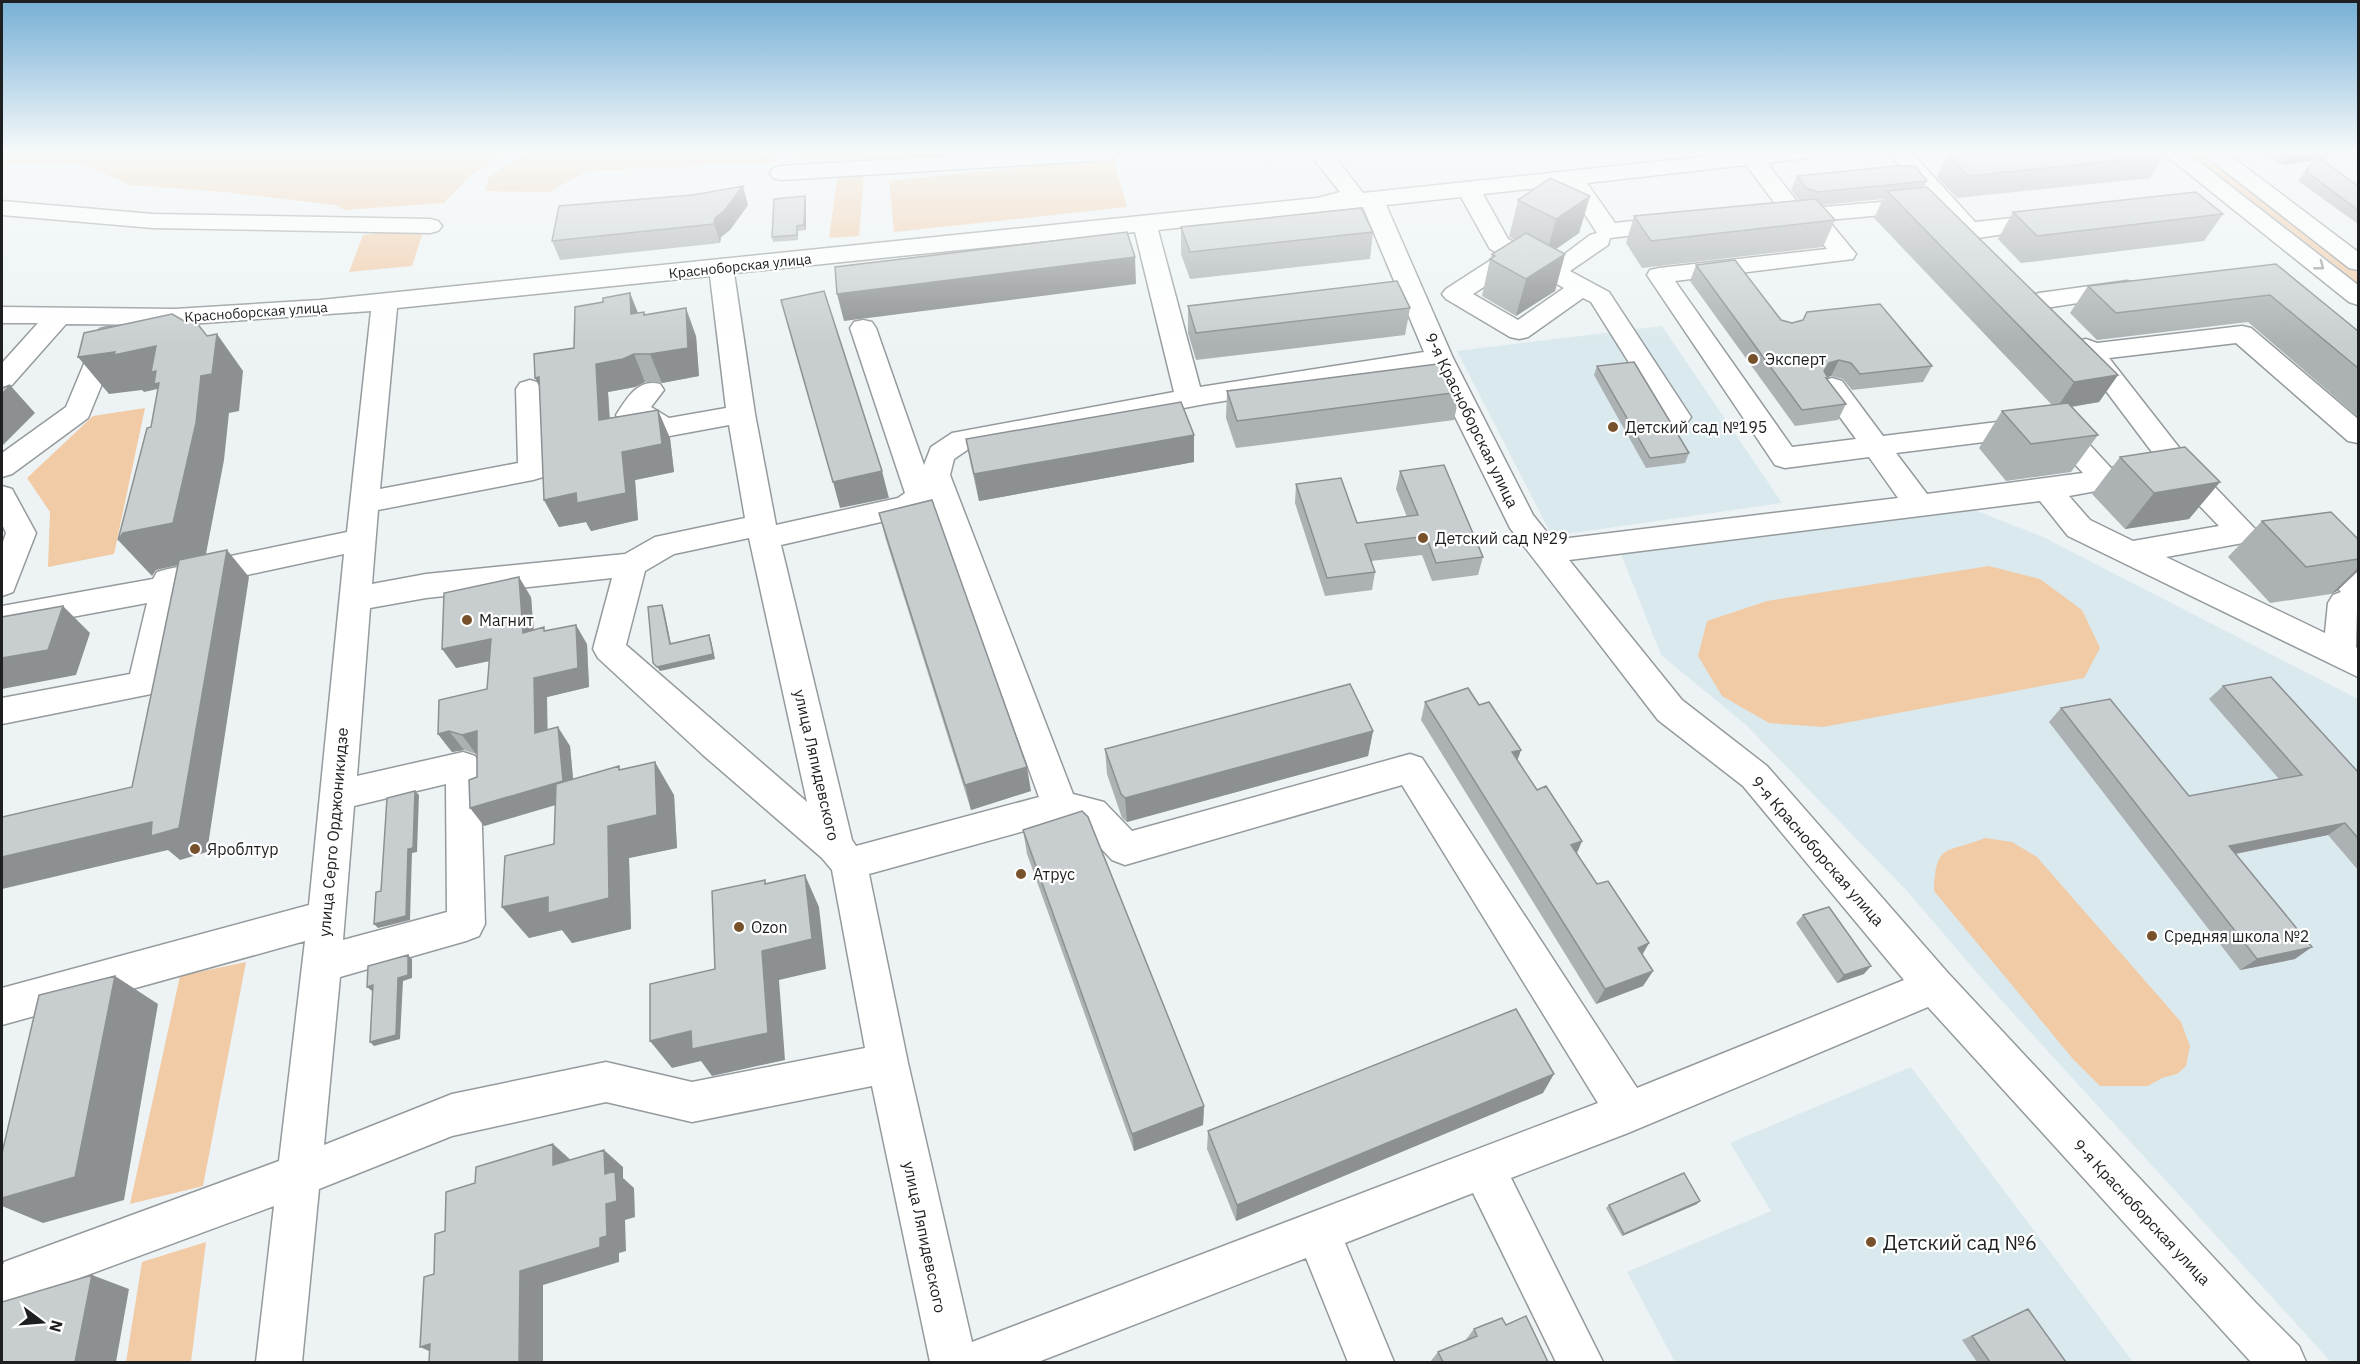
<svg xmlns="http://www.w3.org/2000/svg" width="2360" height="1364" font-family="'IBM Plex Sans',sans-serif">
<rect width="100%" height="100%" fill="#edf3f4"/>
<path fill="#dae9ed" d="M1662 326 1782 503 1552 536 1457 351Z
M1957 503 2043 537 2358 699V1362H2331L1984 981 1907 891 1746 725 1661 655 1619 549Z
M1911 1067 2133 1362H1675L1627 1272 1771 1211 1730 1143Z"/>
<path fill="#f1caa6" d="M2 153H504L470 176 444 203 345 210 335 205 225 192 131 185 86 166 54 162 2 165Z
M525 153H778L777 162 587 171 549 192 485 191 489 177Z
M798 153H1074L1042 157 796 160Z
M2190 153H2201L2358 273V283Z
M1113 158 1127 207 894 232 889 181Z
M864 174 859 236 829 238 837 179Z
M424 229 412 266 349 272 363 235Z
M145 408 114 554 48 567 50 512 27 478 93 416Z
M1989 566 2040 579 2082 610 2100 648 2084 678 1823 727 1769 723 1722 696 1698 656 1707 621 1767 601Z
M1985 838 2012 842 2037 857 2181 1022 2190 1046 2186 1066 2177 1074 2162 1078 2148 1086H2100L2073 1059 1934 891C1936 842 1945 854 1985 838Z
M246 962 203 1186 130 1204 180 976Z
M206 1242 191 1362H126L142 1262Z"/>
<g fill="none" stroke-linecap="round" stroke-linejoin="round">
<defs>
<path id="minor" d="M1000 153H1117L1114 158 1106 160 781 180 773 178 770 173 773 168 781 166Z
M1309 153H1332L1363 193 1738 153H1809L1806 158 1767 163 1799 204 1812 208 1927 198 1889 153H1912L1975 222 2051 214 2059 216 2063 221 2059 226 1971 239 1963 237 1935 206 1925 211 1828 220 1856 254 1853 259 1675 281 1792 447 1856 439 1818 387 1822 381 1832 378 1842 381 1883 436 2054 415 2064 417 2111 468 2158 460 2073 347 2077 341 2086 339 2097 343 2242 326 2251 328 2358 419V443L2348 441 2236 343 2109 358 2188 459 2258 532 2254 540 2243 543 2166 557 2325 633 2328 603 2333 595 2341 592 2303 549 2307 541C2330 534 2343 556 2358 571L2356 647 2358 649V677L2068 536 2040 501 1569 560 1682 700 1767 766 1948 973 2255 1302 2299 1346 2306 1362H2251L1928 1007 1628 1133 1511 1178 1603 1362H1556L1473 1193 1345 1243 1394 1362H1348L1306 1258 1038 1362H930L872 1086 692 1122 606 1102 452 1136 319 1189 302 1362H256L274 1206 39 1293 21 1362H2V1268L4 1262 279 1161 305 941 2 1025V988L309 905 344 554 182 589 161 684 156 693 2 724V698L130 674 147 603 2 630V606L153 579 157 572 168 569 347 532 371 311 175 325 66 324 12 385 2 388V363L38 323H2V307L175 309 320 300 1317 198 1340 192ZM1746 165 1783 214 1803 220 1827 249 1659 268 1650 270 1647 275 1775 465 1785 468 1869 457 1898 498 1553 540 1533 515 1453 358 1386 205 1461 197 1490 249 1500 254 1446 289 1442 294 1446 299 1510 337 1519 339 1528 337 1583 298 1591 302 1667 423 1677 426 1687 423 1691 417 1609 292 1570 271 1608 245 1610 238 1676 230 1684 228 1688 223 1684 218 1676 216 1615 223 1587 183ZM1566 185 1597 233 1590 235 1541 272 1544 277 1564 288 1518 320 1473 294 1519 264 1535 269 1544 267 1547 262 1544 257 1508 239 1483 194ZM1363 207 1424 352 1200 387 1158 230ZM1135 232 1174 392 952 433 931 447 924 465 876 328 872 322 863 320 854 322 850 328 905 493 898 498 776 525 755 414 734 273ZM710 276 726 408 669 418 651 407 664 390 660 384C638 378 627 398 616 415L620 421 641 424 654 435 664 437 729 425 745 518 655 537 625 554 426 574 372 584 378 510 533 480 543 477 547 470 544 389 540 383 530 380 520 383 516 389 518 463 380 489 397 308ZM1431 368 1510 528 1658 720 1743 786 1904 980 1637 1088 1422 758 1410 754 1132 831 1104 802 1073 794 950 475 954 459 970 448 1205 404ZM2047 434 2083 473 1927 494 1896 453ZM2172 477 2219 526 2133 541 2090 520 2069 496ZM932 504 1039 797 856 846 852 840 781 545 907 516ZM749 538 807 802 626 645 645 571 674 554ZM612 578 593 649 598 658 703 755 822 858 832 870 865 1048 692 1082 606 1062 452 1094 324 1145 340 977 466 941 479 936 485 924 480 766 475 756 463 752 357 776 370 608 426 598ZM446 784 447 912 343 940 354 806ZM1402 785 1598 1103 972 1342 908 1063 869 874 1060 821 1080 826 1112 860 1125 865Z
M2 201 153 214 430 219 438 221 442 226 438 231 430 233 153 228 2 215Z
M2127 281 2136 284 2140 289 2136 294 2039 309 2030 306 2026 301 2030 296 2039 293Z
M109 327 118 329 122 335 88 418 12 474 2 477V453L66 407 96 335 100 329Z
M2 486 12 489 36 533 13 592 2 596V545L6 533 2 524Z"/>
<path id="major" d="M2163 153H2188L2358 285V305L2349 302Z
M2202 153H2227L2358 252V270L2349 268Z"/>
</defs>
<use href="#minor" stroke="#959a9c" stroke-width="3"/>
<use href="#major" stroke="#959a9c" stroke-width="3"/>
<use href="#minor" fill="#fff" fill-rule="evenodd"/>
<use href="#major" fill="#fff" fill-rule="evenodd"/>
</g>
<path fill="#acb1b3" d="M2265 153H2331L2326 159 2322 160 2358 186V224L2298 181 2313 161 2282 165Z
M1948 155 2164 156 2150 178 1957 198 1937 177Z
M1797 176 1927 181 1923 188 2118 375 2099 402 2072 407 2098 435 2071 472 2006 481 1979 448 2002 411 2052 405 1874 218 1883 199 1821 205 1835 220 1823 247 1642 268 1626 243 1634 216 1799 200 1791 190Z
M1590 196 1579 233 1556 249 1565 254 1555 291 1516 316 1482 296 1490 259 1491 258 1492 254 1515 240 1509 237 1518 200Z
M806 201V230L798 231V240L773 242 772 237Z
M748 205 730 230 721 237 720 243 560 260 552 241Z
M2013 212 2223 214 2204 241 2021 263 1998 239Z
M1181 227 1373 232 1370 259 1190 279 1181 254Z
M2276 264 2358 331V417L2248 322 2097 340 2070 313 2088 286Z
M1696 265 1781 320 1932 366 1923 382 1852 390 1843 379 1831 376 1828 377V378L1827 380 1846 404 1838 420 1795 426 1690 281Z
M630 293 638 313 644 312 645 315 696 336 699 376 662 383 645 382 635 387 608 392 610 418 670 438 674 472 635 480 638 520 591 531 586 522 559 527 544 500 574 348 603 302Z
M1188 306 1410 308 1405 335 1196 360 1188 333Z
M1597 366 1689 453 1685 463 1646 468 1594 375Z
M1227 391 1460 392 1454 420 1236 448 1226 418Z
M1194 435V462L979 501 971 466 966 439Z
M2120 457 2220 482 2189 519 2125 529 2092 494Z
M1400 471 1483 557 1478 575 1432 581 1422 555 1371 561 1375 572 1372 590 1325 596 1295 503 1296 484 1357 523 1407 517 1396 489Z
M879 513 1031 791 971 810 886 540Z
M2262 521 2358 539V571L2337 591 2331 594 2270 603 2228 557Z
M531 597 534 630H546L587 644 589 687 547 697V730L570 746 573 779 621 769 674 795 677 848 629 858 631 929 572 943 562 930 529 938 502 907 554 844 556 805 484 826 477 777V753L476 754 464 750 452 752 438 734 487 689 489 661 456 668Z
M2223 686 2358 772V870L2328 835 2236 854 2295 959 2240 970 2049 722 2061 708 2189 796 2279 779 2209 699Z
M1425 702 1521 750 1517 760 1537 790 1582 841 1577 853 1597 884 1649 943 1642 954 1653 971 1643 986 1596 1004 1421 720Z
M1373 731 1368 756 1127 822 1122 818 1107 774 1105 749Z
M1023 830 1204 1106 1203 1125 1134 1151 1027 854Z
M1803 915 1864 974 1837 983 1796 923Z
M1543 1093 1236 1221 1207 1149 1208 1131Z
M1697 1204 1622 1236 1606 1208 1609 1205Z
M2028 1309 2066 1362H1977L1962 1340Z
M1506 1325 1548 1362H1430L1438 1352 1464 1342 1474 1329Z"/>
<path fill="#8c9092" d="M2311 153H2331L2326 159 2282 165 2289 156Z
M743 186 748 205 730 230 721 237 720 243 714 224 715 218Z
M805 196 806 201V230L804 225Z
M1590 196 1579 233 1546 256 1556 219Z
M1565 254 1555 291 1516 316 1526 279Z
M1135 257 1136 284 844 321 837 294Z
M630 293 641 321 631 314Z
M686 308 696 336 699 376 662 383 650 354Z
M217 334 243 371 239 411 229 413 224 460 205 559 156 570 152 576 118 540 201 376Z
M156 346 184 383 144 392 142 390 109 394 78 357Z
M634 354 645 382 635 387 608 392 611 448 599 420 596 364Z
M1839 360 1831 376 1821 379 1824 371 1829 363Z
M2118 375 2099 402 2056 409 2074 382Z
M539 377 549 406 535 378Z
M10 385 35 413 2 446V394Z
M658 410 670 438 674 472 635 480 638 520 591 531 586 522 559 527 544 500 622 452Z
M1194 435V462L979 501 974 474Z
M882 471 889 498 840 508 833 482Z
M2220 482 2189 519 2125 529 2154 493Z
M227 550 249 577 207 852 180 860 168 850 2 889V857L152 822Z
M2358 568V571L2337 591 2331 594Z
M519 577 531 597 535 652 523 633Z
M662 605 664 610 672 649 670 644Z
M63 606 90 633 76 675 2 689V658Z
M576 625 587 644 589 687 547 697 548 752 535 733 534 678Z
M709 635 711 640 715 659 660 671 657 667Z
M491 639 504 658 456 668 442 649Z
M558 727 570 746 575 799 484 826 470 808Z
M449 731 464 750 452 752 438 734Z
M477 731 491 750 476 754 462 735Z
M1373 731 1368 756 1127 822 1125 798Z
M1521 750 1515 767 1512 752Z
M655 762 674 795 677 848 629 858 631 929 572 943 562 930 529 938 502 907 608 826Z
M1027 767 1031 791 971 810 965 785Z
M415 791 419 795 417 852 412 853 410 920 378 928 374 924Z
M2345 823 2328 835 2214 858 2229 846Z
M1582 841 1575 857 1571 845Z
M805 875 819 907 826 969 779 980 785 1060 712 1076 701 1061 672 1068 650 1041 762 951Z
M1649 943 1640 959 1638 948Z
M2312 947 2295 959 2240 970 2257 959Z
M408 955 412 959V978L403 981 400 1039 374 1046 370 1042Z
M1871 966 1864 974 1837 983 1844 975Z
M1653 971 1643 986 1596 1004 1605 989Z
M115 976 158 1004 124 1200 43 1223 2 1206V1198Z
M373 985 377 989 372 991 367 987Z
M1554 1074 1543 1093 1236 1221 1237 1205Z
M1204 1106 1203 1125 1134 1151 1132 1134Z
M553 1144 573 1162 553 1165Z
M604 1150 623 1167V1178L634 1188 635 1217 625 1220 626 1251 619 1253V1262L543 1285V1362H519L520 1271 600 1238 605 1174Z
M1700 1201 1697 1204 1622 1236 1624 1234Z
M92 1275 129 1289 116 1362H75Z
M430 1344 447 1359 420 1347Z"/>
<path fill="#c8ced0" stroke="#8c9092" stroke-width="1.5" d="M1966 153H2161L2164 156 1969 176 1948 155Z
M2284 153H2311L2289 156Z
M2317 156 2358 186V210L2306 171Z
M1897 166H1915L1927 181 1818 192 1806 188 1797 176Z
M1550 178 1590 196 1556 219 1518 200Z
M743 186 724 211 715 218 714 224 552 241 559 206 693 195Z
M1927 187 2118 375 2074 382 1887 191Z
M2196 192 2223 214 2037 236 2013 212Z
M805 196 804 225 797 226V235L772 237 774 199Z
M1816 199 1835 220 1651 241 1634 216Z
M1361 208 1373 232 1190 252 1181 227Z
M1127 232 1135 257 837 294 835 267Z
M1526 233 1565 254 1526 279 1490 259 1495 256 1492 254Z
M1735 260 1781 320 1792 323 1803 320 1807 312 1880 304 1932 366 1860 374 1851 363 1839 360 1829 363 1824 371 1828 378H1826L1846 404 1802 410 1696 265Z
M2276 264 2358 331V368L2270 295 2116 313 2088 286Z
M1397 281 1410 308 1196 333 1188 306Z
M824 291 882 471 833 482 781 300Z
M630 293 631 314 644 312V315L686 308 688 348 650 354H634L623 359 596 364 599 420 658 410 662 444 622 452 626 493 577 503 576 493 544 500 539 377 535 378 534 354 574 348 575 307 603 302V298Z
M172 314 184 321 196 322 207 336 217 334 212 374 201 376 196 423 173 523 123 533 118 540 147 428 151 427 159 383 154 384 156 371 151 372 156 346 114 355 115 352 78 357 84 333Z
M1634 362 1689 453 1650 458 1597 366Z
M1445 363 1460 392 1237 421 1227 391Z
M10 385 2 394V388Z
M1181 402 1194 435 974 474 966 439Z
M2068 403 2098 435 2031 444 2002 411Z
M2185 447 2220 482 2154 493 2120 457Z
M1444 465 1483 557 1436 563 1426 536 1365 544 1375 572 1327 578 1296 484 1341 478 1357 523 1418 515 1400 471Z
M932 500 1027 767 965 785 879 513Z
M2331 512 2358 539V559L2306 567 2262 521Z
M227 550 179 828 151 836 152 822 2 857V817L132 787 179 560Z
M519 577 523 633 544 627V631L576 625 578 668 534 678 535 733 558 727 563 781 470 808 469 780 477 777V731L462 735 449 731 438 734 439 700 487 689 491 639 442 649 444 593Z
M662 605 670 644 709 635 713 654 657 667 653 663 648 607Z
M63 606 48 650 2 658V617Z
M2271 677 2358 772V838L2345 823 2229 846 2312 947 2257 959 2061 708 2110 699 2189 796 2302 775 2223 686Z
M1350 684 1373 731 1125 798 1121 794 1105 749Z
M1468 688 1479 705 1489 702 1521 750 1512 752 1537 790 1546 786 1582 841 1571 845 1597 884 1608 881 1649 943 1638 948 1653 971 1605 989 1425 702Z
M655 762 657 815 608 826 609 898 548 913V897L502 907 505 856 554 844 556 784 619 766V770Z
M415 791 413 848 408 849 406 916 374 924 376 892 381 891 387 798Z
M1082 811 1088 817 1204 1106 1132 1134 1023 830Z
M805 875 812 939 762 951 768 1033 692 1049 691 1031 650 1041V984L715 969 712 891 765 880V884Z
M1829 907 1871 966 1844 975 1803 915Z
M408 955V975L398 978 396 1035 370 1042 373 985 367 987 368 966Z
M115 976 75 1177 2 1198V1153L39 995Z
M1516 1009 1554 1074 1237 1205 1208 1131Z
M553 1144V1165L604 1150 605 1174 615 1171 617 1201 606 1204 607 1236 600 1238V1247L520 1271 519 1362H429L430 1344 420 1347 424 1277 434 1274 435 1234 445 1231 446 1192 475 1183 476 1167Z
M1684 1173 1700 1201 1624 1234 1609 1205Z
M92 1275 75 1362H2V1302Z
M2028 1309 2066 1362H1990L1972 1336Z
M1526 1316 1548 1362H1443L1438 1352 1477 1336 1474 1329 1502 1318 1506 1325Z"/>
<defs><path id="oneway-chevron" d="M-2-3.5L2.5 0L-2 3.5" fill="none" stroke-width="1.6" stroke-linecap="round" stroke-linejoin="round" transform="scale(1.5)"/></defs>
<use stroke="#999a9b" href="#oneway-chevron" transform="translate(2320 266) rotate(38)"/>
<linearGradient id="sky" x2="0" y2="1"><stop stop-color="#76afd6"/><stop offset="0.44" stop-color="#f7fafa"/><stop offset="1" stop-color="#f7fafa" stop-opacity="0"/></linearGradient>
<rect width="2360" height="344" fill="url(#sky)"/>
<g fill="#76512c" stroke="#fff" stroke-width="2">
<circle cx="1753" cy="359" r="6"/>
<circle cx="1613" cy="427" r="6"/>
<circle cx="1423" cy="538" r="6"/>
<circle cx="467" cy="620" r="6"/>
<circle cx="195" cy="849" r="6"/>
<circle cx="1021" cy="874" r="6"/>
<circle cx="739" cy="927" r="6"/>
<circle cx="2152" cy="936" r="6"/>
<circle cx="1871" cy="1242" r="6"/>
</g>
<g text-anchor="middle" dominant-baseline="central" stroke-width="4.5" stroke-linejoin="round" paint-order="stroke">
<g font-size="14" fill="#1d1f20" stroke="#fff">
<text transform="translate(740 266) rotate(-6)">Красноборская улица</text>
<text transform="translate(256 312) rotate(-4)">Красноборская улица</text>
</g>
<g font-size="16" fill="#1d1f20" stroke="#fff" text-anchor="start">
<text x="1765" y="359">Эксперт</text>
<text x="1625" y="427">Детский сад №195</text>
<text x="1435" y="538">Детский сад №29</text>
<text x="479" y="620">Магнит</text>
<text x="207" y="849">Яроблтур</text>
<text x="1033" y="874">Атрус</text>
<text x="751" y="927">Ozon</text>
<text x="2164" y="936">Средняя школа №2</text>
</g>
<g font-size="16" fill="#1d1f20" stroke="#fff">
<text transform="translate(1472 420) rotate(64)">9-я Красноборская улица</text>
<text transform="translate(817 765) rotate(77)">улица Ляпидевского</text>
<text transform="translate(333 832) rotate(-85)">улица Серго Орджоникидзе</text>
<text transform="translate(1818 851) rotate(49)">9-я Красноборская улица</text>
<text transform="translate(2142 1212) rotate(47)">9-я Красноборская улица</text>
<text transform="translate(925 1237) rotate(78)">улица Ляпидевского</text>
</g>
<g font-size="20" fill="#1d1f20" stroke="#fff" text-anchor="start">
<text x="1883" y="1242">Детский сад №6</text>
</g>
</g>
<rect width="2360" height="1364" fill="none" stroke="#1d1f20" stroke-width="6"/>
<g transform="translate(42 1322) rotate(106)" stroke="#ffffff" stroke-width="4.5" paint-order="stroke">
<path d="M0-4.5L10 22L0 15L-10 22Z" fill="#1d1f20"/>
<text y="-9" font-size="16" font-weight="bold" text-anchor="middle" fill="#1d1f20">N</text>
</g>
</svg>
